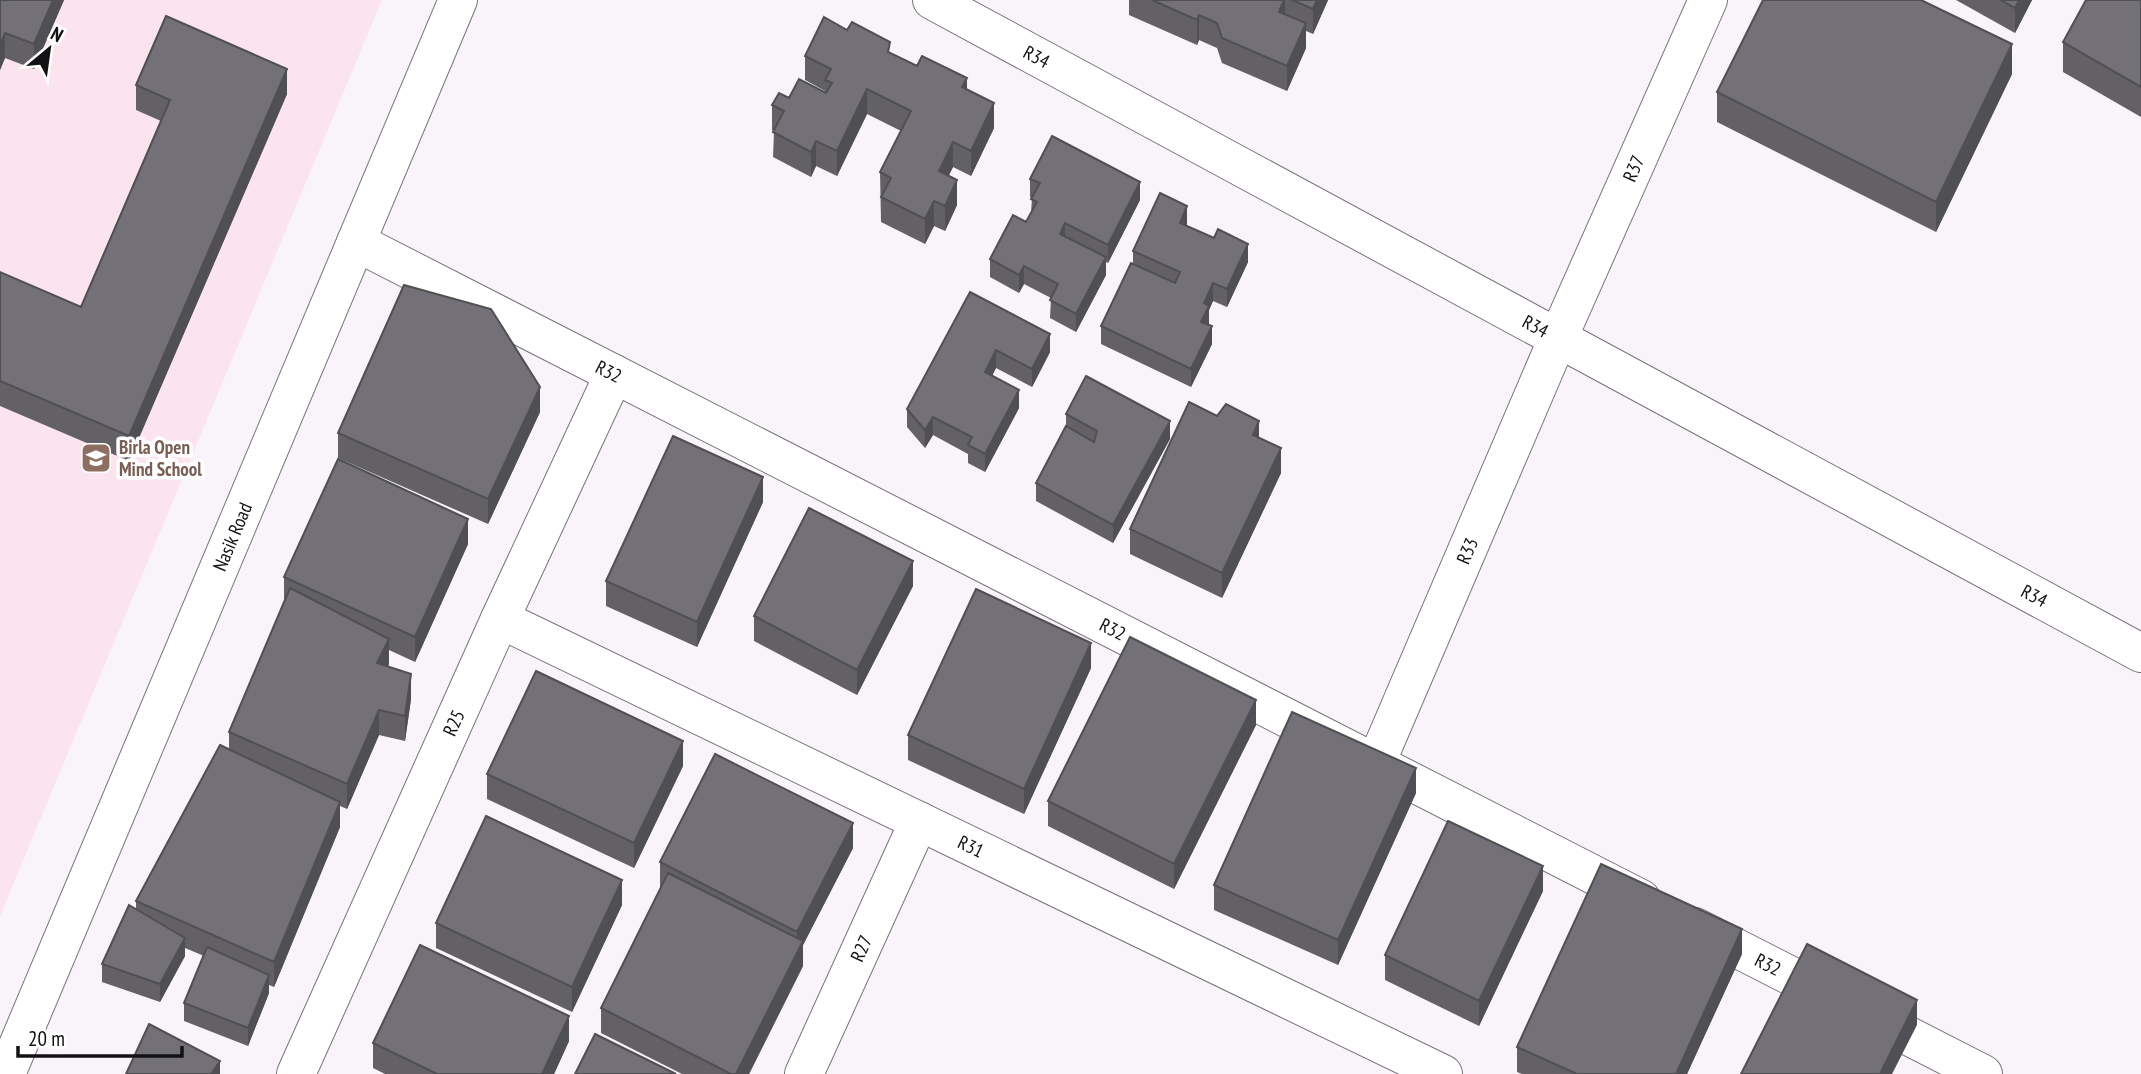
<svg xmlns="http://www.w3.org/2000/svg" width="2141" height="1074" font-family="'PT Sans Narrow',sans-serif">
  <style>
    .education { fill: #fce4ef }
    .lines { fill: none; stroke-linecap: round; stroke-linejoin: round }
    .minor-casing { stroke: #777379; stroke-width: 40 }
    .minor { stroke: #fff; stroke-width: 38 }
    .wall { fill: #636166 }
    .shaded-wall { fill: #504f53 }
    .building { fill: #737177; stroke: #504f53; stroke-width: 2 }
    .labels { text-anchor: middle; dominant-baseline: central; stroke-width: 7; stroke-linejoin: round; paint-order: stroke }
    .street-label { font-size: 19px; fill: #121113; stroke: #fff }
    .education-label { font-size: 19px; font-weight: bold; fill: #785e54; stroke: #fff; text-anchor: start }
  </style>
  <rect width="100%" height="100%" fill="#f8f4fa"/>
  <path class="education" d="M0,0H382L0,916Z"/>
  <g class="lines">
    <g class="minor-casing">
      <g id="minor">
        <path id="s1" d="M932,0L2141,653"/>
        <path id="s2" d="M356,242L1641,899"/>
        <path id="s3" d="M500,619L1443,1074"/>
        <path id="s4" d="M1376,763L1558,338L1708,0"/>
        <path id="s5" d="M1695,927L1983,1074"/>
        <path id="s6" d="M6,1074L458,0"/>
        <path id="s7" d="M296,1074L500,619L614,374"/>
        <path id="s8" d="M804,1074L919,821"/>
      </g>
    </g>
    <use href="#minor" class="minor"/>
  </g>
  <path class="wall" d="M0,0H64L34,69L5,58L0,70Z
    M1129,0H1328L1313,34L1306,31V48L1287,91L1222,63L1217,48L1199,40L1197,45L1129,15Z
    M1956,0H2032L2015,33Z
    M2141,0V117L2063,72V42Z
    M890,53L967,90L994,128L971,176L953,167L948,176L957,205L945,231L934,226L925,244L881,222L880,172L901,131L867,114L837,176L816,166L811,177L773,157L774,131L772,130V105L789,98L825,93V91L805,80V56Z
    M2012,74L1936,232L1717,122V92Z
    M136,85L287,94L129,461L0,406V272L81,307L161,121L136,110Z
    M1030,179L1140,200L1108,263L1106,262V275L1076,332L1050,318L1051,298L1024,284L1019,293L990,277V259L1026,222L1031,213L1032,198L1030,197Z
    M1187,224L1186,226L1248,262L1227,307L1213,301L1209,310V325L1212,344L1191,387L1101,344V326L1133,264V251Z
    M970,292L1050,352L1032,387L996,368L992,376L1019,408L985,472L968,463V454L933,435L925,448L907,427V409Z
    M540,412L488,524L338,458V433Z
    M1066,414L1170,439L1113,543L1036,501V483L1066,427Z
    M1217,416L1259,438L1281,473L1222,598L1130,554V529Z
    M763,502L697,647L606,606V581Z
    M468,544L415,662L389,650V664L388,666L411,699L405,741L379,735L347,809L340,806V827L274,987L269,985V993L248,1046L184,1021V1003L204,956L185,948V956L160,1002L102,982V964L136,909V901L229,749V732L284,601V577Z
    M913,586L857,695L754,641V616Z
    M1091,668L1024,814L908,760V735Z
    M1256,725L1174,889L1048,826V801Z
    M683,766L634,868L487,799V774Z
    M1416,793L1338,965L1214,910V885Z
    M853,848L803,945V966L749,1074H682L601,1033V1008L661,888L660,887V862Z
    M1543,891L1479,1026L1385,980V955Z
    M622,905L572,1012L436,948V923Z
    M1742,954L1687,1074H1522L1517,1072V1047Z
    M569,1041L554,1074H385L373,1068V1043Z"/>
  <path class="shaded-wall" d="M53,0H64L34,69V44Z
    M1284,0H1285V22L1279,12Z
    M1317,0H1328L1313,34V9Z
    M2019,0H2032L2015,33V8Z
    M1199,15V40L1197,45V20Z
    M1306,23V48L1287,91V66Z
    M5,33V58L0,70V45Z
    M2012,44V74L1936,232V202Z
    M287,69V94L129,461V436Z
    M967,78V103L962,87Z
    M867,89V114L837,176V151Z
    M994,103V128L971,176V151Z
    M816,141V166L811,177V152Z
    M953,142V167L939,196V171Z
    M957,180V205L945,231V206Z
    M1140,182V200L1108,263V245Z
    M934,201V226L925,244V219Z
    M1187,206V224L1180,241V223Z
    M1065,223V241L1060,234Z
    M1248,244V262L1227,307V289Z
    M1106,257V275L1076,332V314Z
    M1024,266V284L1019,293V275Z
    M1213,283V301L1209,310V324L1201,340V322L1204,303Z
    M1212,326V344L1191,387V369Z
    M1050,334V352L1032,387V369Z
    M996,350V368L985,390V372Z
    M540,387V412L488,524V499Z
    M1019,390V408L985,472V454Z
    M933,417V435L925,448V430Z
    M1170,421V439L1113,543V525Z
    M1259,421V446L1253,435Z
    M1281,448V473L1222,598V573Z
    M763,477V502L697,647V622Z
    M468,519V544L415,662V637Z
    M913,561V586L857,695V670Z
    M389,639V664L377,688V663Z
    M1091,643V668L1024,814V789Z
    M411,674V699L405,741V716Z
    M1256,700V725L1174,889V864Z
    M379,710V735L347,809V784Z
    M683,741V766L634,868V843Z
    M1416,768V793L1338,965V940Z
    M340,802V827L274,987V962Z
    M853,823V848L803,945V966L749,1074H736L797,953V932Z
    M1543,866V891L1479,1026V1001Z
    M622,880V905L572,1012V987Z
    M1742,929V954L1687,1074H1676Z
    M185,938V956L160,1002V984Z
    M269,975V993L248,1046V1028Z
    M1917,1000V1025L1892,1074H1880Z
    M569,1016V1041L554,1074H542Z
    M220,1061V1074H211Z"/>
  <path class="building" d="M0,0H53L34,44L5,33L0,45Z
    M1152,0H1284L1279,12L1306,23L1287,66L1222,38L1217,23L1199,15L1197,20Z
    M1292,0H1317L1313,9Z
    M1763,0H1921L2012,44L1936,202L1717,92Z
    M2001,0H2019L2015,8Z
    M2086,0H2141V87L2063,42Z
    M166,16L287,69L129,436L0,381V272L81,307L170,100L136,85Z
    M824,17L847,30L852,22L890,42L888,52L917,66L922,56L967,78L962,87L994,103L971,151L953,142L939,171L957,180L945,206L934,201L925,219L881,197L891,178L880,172L911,111L867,89L837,151L816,141L811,152L773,132L784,111L772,105L779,93L789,98L799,79L826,93L832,83L825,80L831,69L805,56Z
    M1052,136L1140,182L1108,245L1065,223L1060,234L1106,257L1076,314L1050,300L1058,284L1024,266L1019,275L990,259L1013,215L1026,222L1037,202L1031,199L1040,183L1030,179Z
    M1160,193L1187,206L1180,223L1214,238L1218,229L1248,244L1227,289L1213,283L1204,303L1209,306L1201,322L1212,326L1191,369L1101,326L1131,263L1175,283L1180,272L1133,251Z
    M404,285L491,309L540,387L488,499L338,433Z
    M970,292L1050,334L1032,369L996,350L985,372L1019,390L985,454L968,445L972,437L933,417L925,430L907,409Z
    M1086,376L1170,421L1113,525L1036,483L1066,426L1094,442L1097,431L1066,414Z
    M1189,402L1217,416L1226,404L1259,421L1253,435L1281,448L1222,573L1130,529Z
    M673,436L763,477L697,622L606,581Z
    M338,459L468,519L415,637L284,577Z
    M809,508L913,561L857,670L754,616Z
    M290,588L389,639L377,663L411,674L405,716L379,710L347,784L229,732Z
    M976,589L1091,643L1024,789L908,735Z
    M1130,637L1256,700L1174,864L1048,801Z
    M536,671L683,741L634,843L487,774Z
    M1292,712L1416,768L1338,940L1214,885Z
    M220,745L340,802L274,962L136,901Z
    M715,754L853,823L797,932L660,862Z
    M486,816L622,880L572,987L436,923Z
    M1448,821L1543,866L1479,1001L1385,955Z
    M1601,864L1742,929L1676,1074H1577L1517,1047Z
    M668,873L803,941L736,1074H731L601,1008Z
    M129,905L185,938L160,984L102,964Z
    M1807,944L1917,1000L1880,1074H1741Z
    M420,945L569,1016L542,1074H437L373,1043Z
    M207,947L269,975L248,1028L184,1003Z
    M149,1024L220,1061L211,1074H126Z
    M595,1034L676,1074H575Z"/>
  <defs>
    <g id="school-square" transform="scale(1.575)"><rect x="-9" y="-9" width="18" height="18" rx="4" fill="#8d6e63" stroke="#fff"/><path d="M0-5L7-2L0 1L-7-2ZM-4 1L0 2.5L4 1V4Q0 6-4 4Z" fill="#fff"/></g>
  </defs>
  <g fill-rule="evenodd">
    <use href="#school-square" x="96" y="458"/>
  </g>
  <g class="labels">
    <g class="street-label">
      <text stroke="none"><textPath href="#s1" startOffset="119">R34</textPath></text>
      <text stroke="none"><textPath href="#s4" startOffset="648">R37</textPath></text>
      <text stroke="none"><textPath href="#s1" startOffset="686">R34</textPath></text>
      <text stroke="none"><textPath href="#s2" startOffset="284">R32</textPath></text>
      <text stroke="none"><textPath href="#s6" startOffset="583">Nasik Road</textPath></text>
      <text stroke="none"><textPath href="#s4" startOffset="231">R33</textPath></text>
      <text stroke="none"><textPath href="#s1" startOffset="1253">R34</textPath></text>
      <text stroke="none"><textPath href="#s2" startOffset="850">R32</textPath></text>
      <text stroke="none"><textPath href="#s7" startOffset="385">R25</textPath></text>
      <text stroke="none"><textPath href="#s3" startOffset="523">R31</textPath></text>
      <text stroke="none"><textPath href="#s8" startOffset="138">R27</textPath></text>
      <text stroke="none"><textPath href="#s5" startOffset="82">R32</textPath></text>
    </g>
    <g class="education-label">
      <text x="119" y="447">Birla Open<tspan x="119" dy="22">Mind School</tspan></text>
    </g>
  </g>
  <g transform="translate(49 49) rotate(29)" stroke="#ffffff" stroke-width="5" paint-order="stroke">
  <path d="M0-5L12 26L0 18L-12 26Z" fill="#121113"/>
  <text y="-10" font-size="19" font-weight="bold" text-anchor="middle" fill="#121113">N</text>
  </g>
  <path d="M18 1046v10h164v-10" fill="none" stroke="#121113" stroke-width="3.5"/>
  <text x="28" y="1046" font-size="21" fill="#121113" stroke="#ffffff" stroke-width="5" paint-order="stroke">20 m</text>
</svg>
